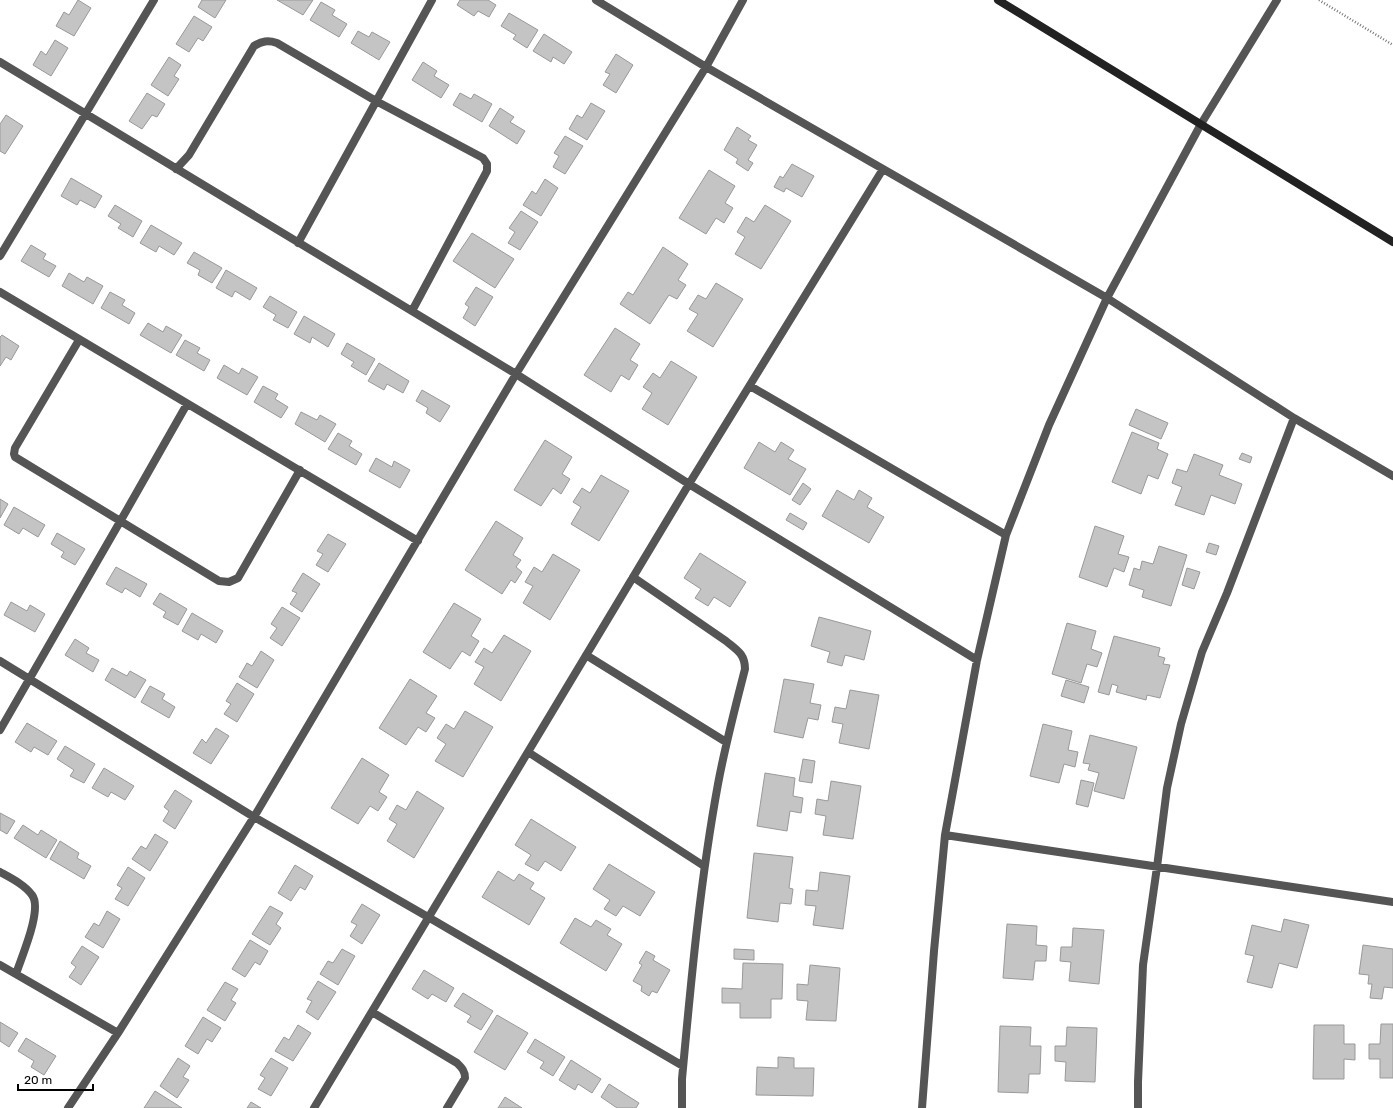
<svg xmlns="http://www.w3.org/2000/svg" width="1393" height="1108" font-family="Rubik,sans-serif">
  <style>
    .building { fill: #c4c4c4; stroke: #999 }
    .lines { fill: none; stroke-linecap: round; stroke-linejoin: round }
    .path { stroke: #777; stroke-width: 2.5; stroke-dasharray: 1 2; stroke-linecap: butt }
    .street { stroke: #555; stroke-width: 8 }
    .secondary { stroke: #222; stroke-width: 8 }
  </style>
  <rect width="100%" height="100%" fill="#fff"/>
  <path class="building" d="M78,0L91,8L74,36L56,26L64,12L69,15Z
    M202,0H226L215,18L198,7Z
    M277,0H313L303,15Z
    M460,0H488L496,5L489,17L478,11L474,16L457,5Z
    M321,2L335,10L332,15L347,24L339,37L310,20Z
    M509,13L538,30L527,48L513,39L516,35L501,26Z
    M194,16L212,27L203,41L198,38L189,52L176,44Z
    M358,31L369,37L372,32L390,42L379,60L351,43Z
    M544,34L572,52L564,64L553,57L551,62L533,51Z
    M55,40L68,48L51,76L33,65L41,51L46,55Z
    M616,54L633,65L616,93L603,85L610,74L605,72Z
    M169,57L181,65L174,76L179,79L168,96L151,85Z
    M423,62L437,71L434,76L449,85L441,98L412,80Z
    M147,93L165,104L157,117L152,115L142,129L129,121Z
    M460,93L471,99L474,94L492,104L482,122L453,105Z
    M591,103L605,111L587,140L569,129L577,115L582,118Z
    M500,108L514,117L510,122L525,131L517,144L489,126Z
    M6,115L23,126L5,154L0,151V124Z
    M737,127L751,136L748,140L757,145L748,160L753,163L748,171L736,163L738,159L724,150Z
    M565,136L583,146L565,174L553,167L559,156L554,153Z
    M792,164L814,176L802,197L786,188L784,192L774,187L780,176L783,178Z
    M709,170L735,186L725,203L733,208L724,223L716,218L706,234L679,218Z
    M71,178L102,196L95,208L80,200L77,205L61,196Z
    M545,179L558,188L541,216L523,205L532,191L536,194Z
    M115,205L142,221L133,237L118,228L121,224L108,216Z
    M765,205L791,221L761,269L735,254L745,237L737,232L746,217L754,222Z
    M521,211L538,222L520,250L508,243L515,232L509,228Z
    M151,225L182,243L174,255L159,246L156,252L140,243Z
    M472,233L514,259L495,288L453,261Z
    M31,245L46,254L43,259L56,266L49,277L21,261Z
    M663,247L688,264L678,280L686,285L677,299L669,295L650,324L620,304L628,292L633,295Z
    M194,252L222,268L212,283L198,275L200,270L187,263Z
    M226,270L257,288L250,300L235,291L232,297L216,288Z
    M69,273L84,282L87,277L103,286L93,304L62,286Z
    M716,283L743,299L713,347L687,331L698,314L689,309L698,295L706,299Z
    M476,287L493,297L475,326L463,318L469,307L465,304Z
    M110,292L125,300L122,305L135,313L129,324L101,308Z
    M270,296L297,312L288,328L273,320L276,315L263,307Z
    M304,316L335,334L328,347L312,337L310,343L294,334Z
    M148,323L163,332L166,326L182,335L171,353L140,335Z
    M615,328L640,344L630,360L638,365L629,380L621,375L611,392L584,375Z
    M2,335L19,346L11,360L6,357L0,366V337Z
    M185,340L200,348L197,353L210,360L204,371L176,355Z
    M347,343L375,359L366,375L351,366L354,362L341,354Z
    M671,361L697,377L668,425L642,409L652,393L643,387L653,373L660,378Z
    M379,363L409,381L403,393L387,384L384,390L368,381Z
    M224,365L239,374L242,368L258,377L247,395L217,378Z
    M263,386L278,394L275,399L288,407L281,418L254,402Z
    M422,390L450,406L440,422L426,413L428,408L416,401Z
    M1136,409L1168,423L1161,439L1129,425Z
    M301,412L317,420L320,415L336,424L325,442L295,424Z
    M1132,432L1159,443L1157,449L1168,454L1158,479L1148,475L1141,494L1112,482Z
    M338,433L352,441L349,446L362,454L356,465L328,449Z
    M545,440L572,457L562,474L570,479L561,494L553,488L541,506L514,490Z
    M759,442L775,452L781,442L794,450L788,459L806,469L790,495L744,468Z
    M1242,453L1252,457L1250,463L1239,459Z
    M1194,454L1223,465L1219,475L1242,484L1235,504L1211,495L1204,515L1175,505L1182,487L1172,483L1177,469L1187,472Z
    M376,458L392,467L394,461L410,470L400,488L369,471Z
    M601,475L629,491L599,541L571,524L581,507L573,502L582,488L590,493Z
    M803,483L811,489L800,505L792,500Z
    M837,490L854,500L859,490L872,498L867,507L884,517L869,543L822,516Z
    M0,499L8,504L0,518Z
    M14,507L45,525L38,537L23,528L19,534L4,525Z
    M790,513L807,523L803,530L786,520Z
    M496,521L523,538L513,555L521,560L516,567L522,572L515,583L511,580L502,594L465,570Z
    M1095,526L1124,536L1118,554L1129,557L1124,572L1114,568L1107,587L1079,577Z
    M57,533L85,549L75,565L61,557L64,552L51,544Z
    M328,534L346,544L328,572L316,565L323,554L317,551Z
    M1209,543L1219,546L1216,555L1206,552Z
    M1159,546L1187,555L1171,606L1142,597L1144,590L1129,585L1134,568L1140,570L1142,561L1153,564Z
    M700,553L746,582L730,607L714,597L708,606L695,598L701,589L684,578Z
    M553,554L580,570L550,620L523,603L533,586L525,582L534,567L542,572Z
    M116,567L147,584L140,597L125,588L122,593L106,584Z
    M1187,568L1200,572L1194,589L1182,585Z
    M303,573L320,584L302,612L290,604L297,593L292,591Z
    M160,593L187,609L178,625L163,617L166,612L153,604Z
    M11,602L27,611L30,605L45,614L35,632L4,615Z
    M454,603L481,619L471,636L479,641L470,656L462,651L450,669L423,652Z
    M282,607L300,618L282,646L270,638L277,628L271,624Z
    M192,613L223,631L216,643L201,634L198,640L182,631Z
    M819,617L871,631L864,660L845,655L842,666L827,662L830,652L811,646Z
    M1067,623L1096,631L1091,649L1102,653L1097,667L1087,664L1081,683L1052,674Z
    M504,635L531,651L501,701L474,684L484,667L475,662L484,648L492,653Z
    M1114,636L1160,648L1158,656L1165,658L1163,664L1170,665L1160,698L1147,695L1146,700L1116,692L1118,686L1112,684L1109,695L1098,692Z
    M75,639L89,648L86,653L99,660L93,672L65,655Z
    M261,651L274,660L257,688L239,677L247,663L252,666Z
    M112,668L127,676L130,671L146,680L135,698L105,680Z
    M410,679L437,696L426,713L435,718L426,732L418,727L406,745L379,728Z
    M784,679L814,684L810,703L821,705L818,720L808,718L803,738L774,732Z
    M1066,680L1089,687L1084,703L1061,696Z
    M237,683L254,694L237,722L224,714L231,704L226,701Z
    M150,686L165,694L162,699L175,707L169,718L141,702Z
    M850,690L879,695L869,749L839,743L843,724L832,722L835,707L846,709Z
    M465,711L493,727L463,777L435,761L446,744L437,738L446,724L454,729Z
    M27,723L57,741L48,755L34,747L31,752L15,742Z
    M1043,724L1072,731L1068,750L1078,752L1075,767L1064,764L1059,783L1030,776Z
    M216,728L229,736L211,764L193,753L202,739L206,743Z
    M1090,735L1137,747L1124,799L1094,791L1099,773L1088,770L1090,764L1083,763Z
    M65,746L95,764L84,783L70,776L74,770L57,759Z
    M362,758L389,775L379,792L387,797L378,811L370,806L358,824L331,808Z
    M803,759L815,761L812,783L799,781Z
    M104,768L134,786L125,800L111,792L108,797L92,788Z
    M765,773L795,778L793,796L803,798L801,813L790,811L787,831L757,826Z
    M1081,780L1094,783L1088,807L1076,804Z
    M831,781L861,786L853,839L823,835L826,816L815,814L817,799L828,801Z
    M175,790L192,801L175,829L163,821L169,811L164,807Z
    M417,791L444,808L414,858L387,841L397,824L389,819L397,805L406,810Z
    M0,813L15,821L7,834L0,830Z
    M531,819L576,847L561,871L545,861L538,871L525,864L531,855L515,845Z
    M23,825L38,835L41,830L57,840L46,858L14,838Z
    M155,834L168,842L150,871L132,859L141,846L146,849Z
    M60,841L79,853L77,858L91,866L84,879L50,859Z
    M754,853L793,857L789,888L793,889L791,904L780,903L778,922L747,918Z
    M609,864L655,892L640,916L623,906L616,916L604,909L610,900L593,889Z
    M295,865L313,876L305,890L300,887L291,901L278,893Z
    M128,867L145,878L128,906L115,899L122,888L117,885Z
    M498,871L514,881L519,874L534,883L530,889L545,898L529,925L482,897Z
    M820,872L850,876L843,929L813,925L816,906L805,905L806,890L818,891Z
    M362,904L380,915L362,944L350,936L357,925L351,922Z
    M270,906L283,913L276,924L281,928L270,945L252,934Z
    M107,911L120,919L103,948L85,937L94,923L99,926Z
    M575,918L591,927L596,920L611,929L607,935L622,944L606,971L560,943Z
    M1284,919L1309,925L1297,968L1279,963L1272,988L1247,982L1254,956L1245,954L1252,925L1281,932Z
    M1007,924L1037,926L1036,945L1047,946L1046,961H1035L1033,980L1003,978Z
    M1073,928L1104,930L1099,984L1069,981L1071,962L1060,961L1061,947H1072Z
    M250,940L268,951L260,965L255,962L245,977L232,969Z
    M1363,945L1393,949V988L1384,987L1382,999L1370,998L1372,984H1368L1369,975L1359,974Z
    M82,946L99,957L81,985L69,977L76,967L71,963Z
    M342,949L355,956L338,985L320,974L328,961L333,963Z
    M734,949L754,950V960L734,959Z
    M646,951L655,956L653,960L670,970L657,993L652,991L649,996L641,991L642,986L633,981L642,965L639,963Z
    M743,963L783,964L782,999H771V1018H740V1003H722V988L742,989Z
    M810,965L840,968L836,1021L806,1020L808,1001L797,1000V984L808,985Z
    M424,970L454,988L446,1002L432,994L428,999L412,989Z
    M318,981L336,992L318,1020L306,1012L312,1001L307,999Z
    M225,982L238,989L231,1000L236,1003L225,1021L207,1010Z
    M463,993L493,1011L481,1030L467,1022L471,1016L454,1006Z
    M497,1015L528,1033L505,1070L474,1052Z
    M203,1017L221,1028L212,1042L207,1039L198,1054L185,1046Z
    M0,1022L18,1033L9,1047L0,1041Z
    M1381,1024H1393V1078H1380V1059H1369V1044H1380Z
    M298,1025L311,1033L293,1061L275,1051L284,1037L289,1040Z
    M1314,1025H1344V1044H1355V1060L1344,1059V1079H1313Z
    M1000,1026L1031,1027L1030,1046H1041L1040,1074H1029L1028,1093L998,1092Z
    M1067,1027L1097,1028L1095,1082L1065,1081L1066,1062L1055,1061V1046H1066Z
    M26,1038L56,1056L44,1075L31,1067L34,1061L18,1051Z
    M535,1039L565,1057L553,1076L540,1068L544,1062L527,1052Z
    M778,1057L794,1058V1068H814L813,1096L756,1095L757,1067L778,1068Z
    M178,1058L190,1066L183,1077L189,1080L177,1098L160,1086Z
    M271,1058L288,1068L271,1096L258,1089L265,1078L260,1075Z
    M571,1060L601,1079L592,1093L578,1084L575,1090L559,1080Z
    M609,1084L639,1103L636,1108H617L601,1097Z
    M155,1091L182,1108H144Z
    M505,1097L522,1108H498Z
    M251,1102L261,1108H247Z"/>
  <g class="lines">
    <path class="path" d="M1319,0L1393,45"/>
    <path class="street" d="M596,0L706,67L1107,298L1294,418L1393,476
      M0,62L516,374L689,484L977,660
      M176,169L189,155L254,46C262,41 268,40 277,43L376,101L483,158L487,164V171L412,311
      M298,243L432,0
      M0,256L154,0
      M0,292L418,541
      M79,340L15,448L14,454L15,457L219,581L229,582L238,578L300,470
      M750,386L1006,535
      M633,577L726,641C737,650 745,654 745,669C735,708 725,746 718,784C700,882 691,981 682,1079V1108
      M586,655L726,742
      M0,661L254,817L428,917L683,1066
      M0,730L121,520L187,404
      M528,752L704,866
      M945,835L1393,902
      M0,872C11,878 25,885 32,895C43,909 21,958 16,974
      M0,965L118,1033
      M372,1012L457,1063C462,1068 465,1071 465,1078L447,1108
      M68,1108L118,1033L254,817L516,374L706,67L743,0
      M314,1108L689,484L883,169
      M922,1108L934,951L945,835L977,660L1006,535L1049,425L1107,298L1201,124L1277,0
      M1138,1108V1082L1143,965L1157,867L1167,788L1181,724L1202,652L1227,593L1294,418"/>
    <path class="secondary" d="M998,0L1393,242"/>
  </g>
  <path d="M18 1084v6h75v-6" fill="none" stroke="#000000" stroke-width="2"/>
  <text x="24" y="1084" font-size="12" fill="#000000" stroke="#ffffff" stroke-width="3" paint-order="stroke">20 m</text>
</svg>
